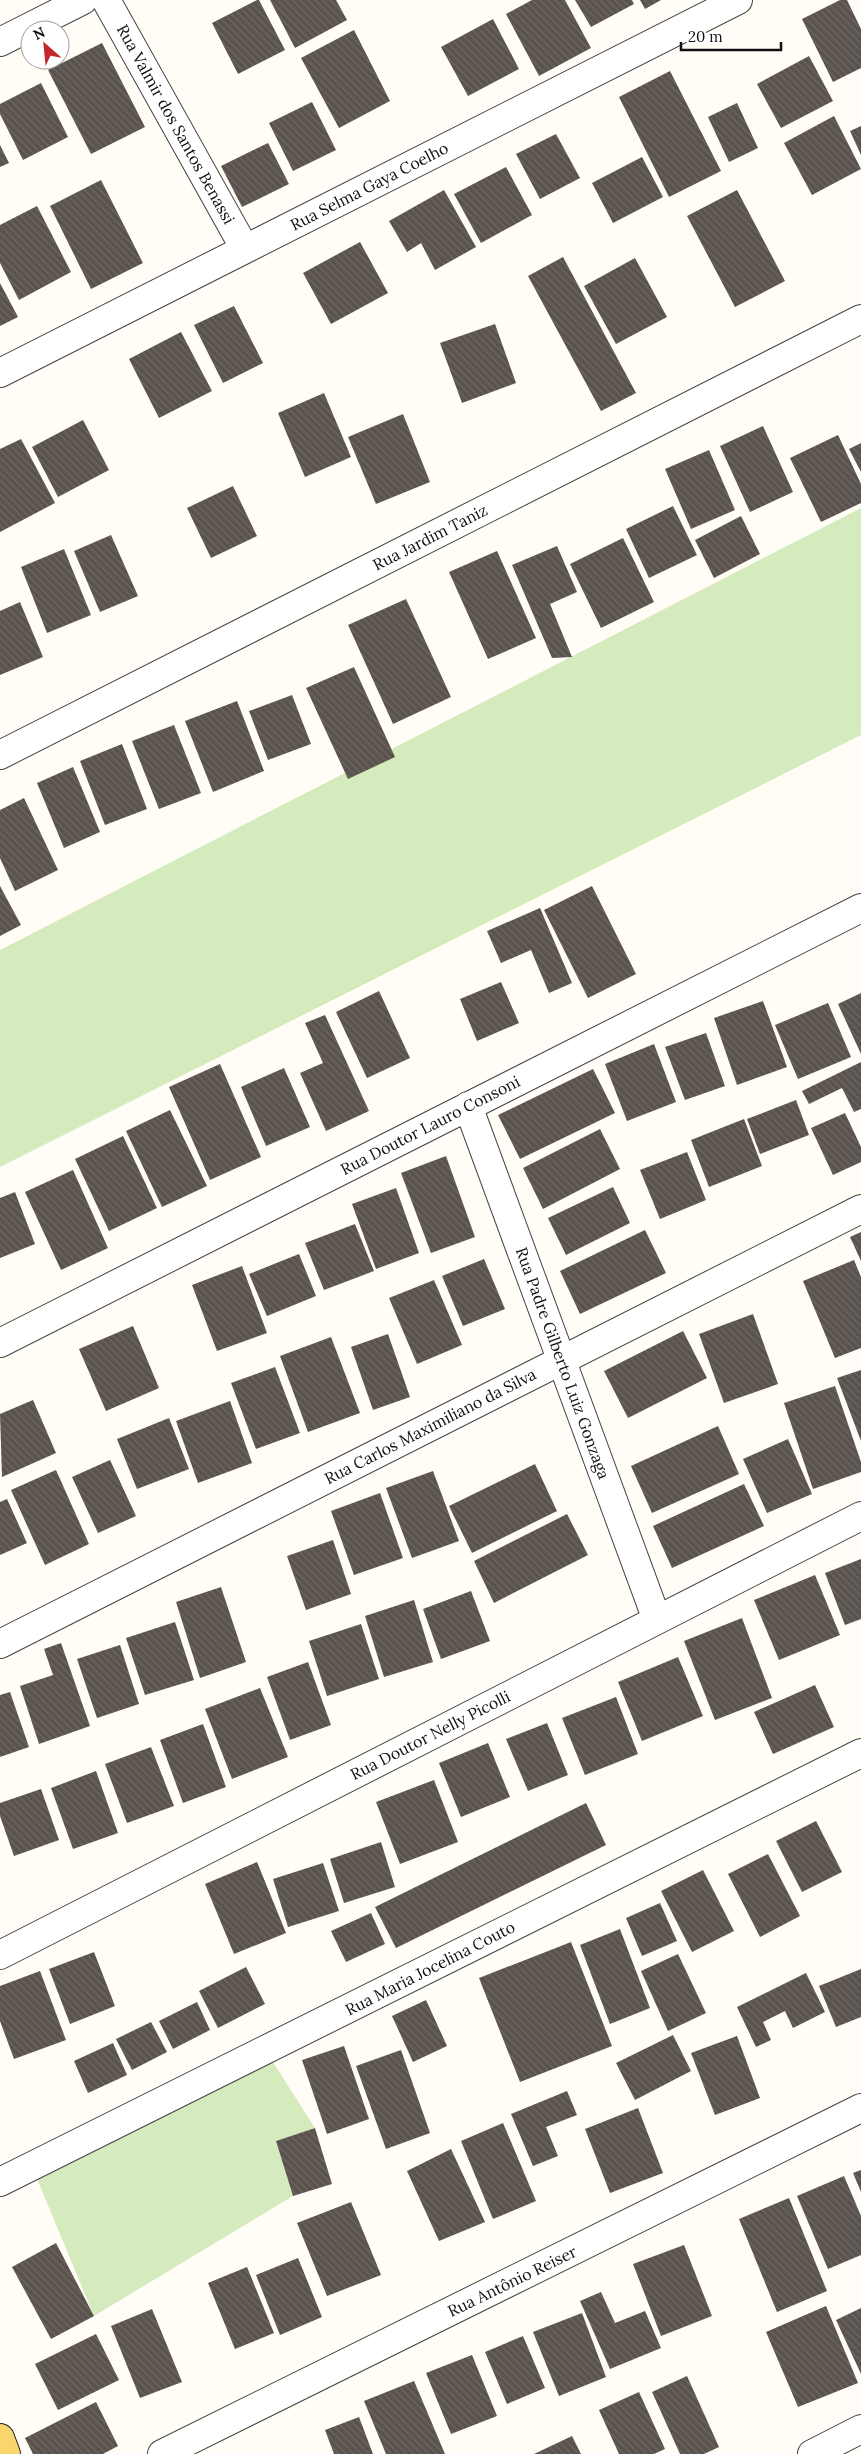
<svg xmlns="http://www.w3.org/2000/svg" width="861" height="2454" font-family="Lora,serif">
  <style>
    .grass { fill: #d5ebbd }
    .building { fill: url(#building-back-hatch) }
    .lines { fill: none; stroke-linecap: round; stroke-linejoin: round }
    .minor-casing { stroke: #444; stroke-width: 30 }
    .major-casing { stroke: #222; stroke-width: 30 }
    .minor { stroke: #fff; stroke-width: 28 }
    .major { stroke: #f9d66b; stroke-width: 28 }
    .labels { text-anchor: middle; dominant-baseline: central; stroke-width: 5; stroke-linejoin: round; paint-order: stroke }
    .street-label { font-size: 16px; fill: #111; stroke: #fff }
  </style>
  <defs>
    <pattern id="building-back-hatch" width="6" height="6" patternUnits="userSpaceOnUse" patternTransform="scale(1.25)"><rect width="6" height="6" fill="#5a524d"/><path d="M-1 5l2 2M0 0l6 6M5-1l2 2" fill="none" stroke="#6d6662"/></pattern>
  </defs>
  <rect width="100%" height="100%" fill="#fffdf5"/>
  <path class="grass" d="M861,508V735L0,1167V950Z
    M271,2059L315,2128L276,2141L293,2196L94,2316L35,2174Z"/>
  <path class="building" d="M257,0H259L285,50L238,74L212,23Z
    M270,0H336L347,20L295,48Z
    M532,0H565L591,48L539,76L506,14Z
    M575,0H632L634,4L591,27Z
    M640,0H661L645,9Z
    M840,0H847L861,29V68L833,82L802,19Z
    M493,19L519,69L468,96L441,47Z
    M354,30L390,101L339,128L301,58Z
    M102,43L145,127L91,154L48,70Z
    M809,56L833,101L781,128L757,84Z
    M670,71L721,171L669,197L619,97Z
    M41,83L68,137L23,160L0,114V104Z
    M312,102L336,150L293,171L269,123Z
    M737,103L758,148L729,162L708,117Z
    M834,116L861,169L812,195L784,143Z
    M861,126V155L850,131Z
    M556,134L580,178L540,199L516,154Z
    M268,143L289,184L242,207L221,166Z
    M0,145L9,163L0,167Z
    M642,157L663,197L613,223L592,183Z
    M506,167L532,215L481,243L454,194Z
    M101,180L143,263L91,289L50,206Z
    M444,190L476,247L435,270L421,243L407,252L389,221Z
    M737,190L785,281L735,307L687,216Z
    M37,206L71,272L19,300L0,263V225Z
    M360,242L388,293L331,324L303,273Z
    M563,257L636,393L601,411L528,276Z
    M635,258L667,317L616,344L584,286Z
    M0,283L18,317L0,326Z
    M234,306L263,363L223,383L194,325Z
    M495,324L516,383L462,403L440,343Z
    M181,332L212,391L159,418L129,359Z
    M324,393L351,457L305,477L278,413Z
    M403,414L430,482L376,504L348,437Z
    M83,420L109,470L58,497L32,447Z
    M763,426L793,492L750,512L720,446Z
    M838,435L861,484V503L821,522L790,458Z
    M21,439L55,503L0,532V449Z
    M861,443V472L849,449Z
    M709,450L735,510L691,529L665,469Z
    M233,486L257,536L211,558L187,508Z
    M673,506L697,555L649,578L626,529Z
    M741,516L760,554L714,578L695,540Z
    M111,535L138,596L100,612L74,551Z
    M623,538L654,602L601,628L570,564Z
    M557,546L577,592L550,604L572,657L552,658L512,565Z
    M64,549L91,615L47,633L21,567Z
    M497,551L536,638L488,659L449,572Z
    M406,599L451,697L393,724L348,625Z
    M20,602L43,657L0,675V611Z
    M354,667L395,757L348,779L306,688Z
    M292,695L311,744L268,760L249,711Z
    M237,701L264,771L213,792L185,721Z
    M174,725L201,793L159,809L132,741Z
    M122,744L147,809L105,825L80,761Z
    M73,767L100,832L64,848L37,783Z
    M24,798L58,870L15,891L0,858V810Z
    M0,886L21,925L0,936Z
    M592,886L636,974L588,998L544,910Z
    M540,908L572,983L549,993L531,950L501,963L487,931Z
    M501,982L519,1023L477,1041L460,999Z
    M379,991L410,1058L367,1078L336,1012Z
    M861,993V1054L838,1004Z
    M763,1001L787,1067L737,1085L714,1018Z
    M828,1003L851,1057L798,1079L775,1025Z
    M325,1015L369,1111L326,1131L300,1073L323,1063L305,1023Z
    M706,1033L725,1086L685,1100L665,1047Z
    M654,1044L676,1102L627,1121L605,1064Z
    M861,1062V1109L854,1112L842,1088L809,1104L802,1091Z
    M220,1064L261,1157L210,1180L169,1087Z
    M284,1068L310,1127L266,1146L241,1087Z
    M593,1069L615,1113L520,1159L498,1115Z
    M796,1100L809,1135L760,1154L747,1119Z
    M170,1110L207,1186L162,1207L126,1131Z
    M845,1113L861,1147V1162L833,1175L811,1128Z
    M744,1119L762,1166L709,1187L691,1140Z
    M600,1129L620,1169L543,1209L523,1168Z
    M123,1136L157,1208L109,1231L75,1159Z
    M687,1152L706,1200L660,1219L640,1170Z
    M446,1156L475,1237L431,1253L401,1173Z
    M73,1170L108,1248L61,1270L25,1192Z
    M613,1187L630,1223L566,1255L548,1218Z
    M396,1188L419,1253L376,1269L352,1204Z
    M15,1192L35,1244L0,1258V1198Z
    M355,1224L374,1271L324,1290L305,1243Z
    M645,1230L666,1273L580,1314L560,1271Z
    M861,1232V1261L850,1237Z
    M299,1254L316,1296L267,1316L249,1274Z
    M484,1259L505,1309L463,1326L442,1276Z
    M854,1260L861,1277V1348L835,1358L803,1281Z
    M242,1266L267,1333L217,1351L192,1285Z
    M434,1280L462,1345L417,1364L389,1298Z
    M753,1314L778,1384L724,1403L699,1334Z
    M133,1326L159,1388L106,1411L79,1349Z
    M683,1331L707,1378L628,1418L604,1371Z
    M388,1334L410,1397L373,1410L351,1347Z
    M331,1337L360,1413L308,1432L280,1356Z
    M275,1367L300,1433L256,1449L231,1383Z
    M861,1370V1441L837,1378Z
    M835,1386L861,1462V1472L813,1489L784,1403Z
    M33,1400L56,1453L2,1477L0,1414Z
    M230,1401L252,1463L198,1483L176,1421Z
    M169,1418L189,1469L137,1489L117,1439Z
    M718,1426L739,1474L652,1513L631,1466Z
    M788,1439L812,1494L767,1513L743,1459Z
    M110,1460L136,1516L98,1533L72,1477Z
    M535,1464L557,1511L472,1553L449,1506Z
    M56,1470L89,1544L45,1565L11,1490Z
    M433,1471L459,1541L412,1558L386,1488Z
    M744,1484L764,1526L672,1568L653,1526Z
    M380,1493L403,1558L354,1575L331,1511Z
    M7,1499L27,1543L0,1555V1502Z
    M567,1514L588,1555L494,1603L474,1561Z
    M333,1540L351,1594L306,1610L287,1556Z
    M861,1559V1619L845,1625L825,1573Z
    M815,1575L840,1635L779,1660L754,1600Z
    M221,1587L246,1662L200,1678L176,1602Z
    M471,1591L490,1641L441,1659L423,1609Z
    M414,1600L433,1662L384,1677L365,1616Z
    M742,1618L772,1698L715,1720L684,1641Z
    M175,1622L194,1680L145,1695L126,1638Z
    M361,1624L379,1679L327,1696L309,1641Z
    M61,1643L90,1726L39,1744L20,1686L53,1675L44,1649Z
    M120,1645L139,1704L97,1718L77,1659Z
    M678,1657L703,1716L642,1741L618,1682Z
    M308,1662L331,1725L290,1740L267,1677Z
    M815,1685L834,1727L773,1754L754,1712Z
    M260,1688L288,1757L232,1779L205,1709Z
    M10,1692L29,1747L0,1757V1695Z
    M616,1697L638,1754L585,1775L562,1718Z
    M547,1723L568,1775L528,1791L506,1739Z
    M203,1724L226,1787L183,1803L160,1740Z
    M488,1743L510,1797L461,1817L439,1763Z
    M151,1747L174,1806L127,1823L105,1764Z
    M96,1771L118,1833L73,1849L51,1788Z
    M434,1780L458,1842L400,1864L376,1802Z
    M41,1789L59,1840L14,1856L0,1816V1803Z
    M586,1803L606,1845L396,1948L375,1907Z
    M816,1821L842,1872L802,1892L776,1841Z
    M381,1842L395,1887L344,1903L330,1859Z
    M768,1854L800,1916L760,1937L728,1874Z
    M257,1862L286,1933L234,1954L205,1884Z
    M323,1863L339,1911L288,1927L273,1879Z
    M703,1870L734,1931L692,1952L661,1891Z
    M660,1903L677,1941L642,1956L626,1918Z
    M371,1913L385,1944L346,1962L331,1931Z
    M620,1929L650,2008L610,2024L580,1945Z
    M571,1942L612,2046L520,2082L479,1978Z
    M94,1952L115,2006L70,2024L49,1969Z
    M678,1954L706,2013L668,2031L641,1971Z
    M246,1967L265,2004L218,2028L199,1991Z
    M861,1969V2017L836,2027L819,1986Z
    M40,1971L66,2040L14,2059L0,2021V1986Z
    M806,1973L825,2012L793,2028L785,2011L763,2022L771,2040L756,2047L737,2007Z
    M426,2000L447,2046L413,2062L392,2016Z
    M197,2002L210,2030L173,2049L159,2021Z
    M151,2022L167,2052L132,2070L116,2039Z
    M673,2035L691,2071L635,2100L616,2063Z
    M737,2036L760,2098L715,2115L691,2053Z
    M113,2043L127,2075L88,2093L74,2061Z
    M344,2046L369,2119L327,2134L302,2060Z
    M401,2050L430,2133L386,2149L356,2066Z
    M567,2091L577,2115L546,2127L558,2156L533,2166L511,2114Z
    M638,2108L663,2173L610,2193L585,2129Z
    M503,2123L536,2201L493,2219L461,2141Z
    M315,2128L332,2184L293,2196L276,2141Z
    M451,2149L485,2222L439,2241L407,2171Z
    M861,2170V2192L853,2173Z
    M844,2176L861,2216V2255L828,2269L797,2196Z
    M789,2198L827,2291L777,2312L739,2219Z
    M351,2202L381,2275L327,2296L297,2223Z
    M56,2243L94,2316L51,2339L12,2267Z
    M684,2245L712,2316L661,2336L633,2264Z
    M298,2258L322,2317L280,2335L256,2275Z
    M247,2267L274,2333L235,2349L208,2283Z
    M601,2292L615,2323L645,2311L661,2348L610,2369L580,2301Z
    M826,2306L858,2383L798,2407L766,2332Z
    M861,2308V2374L836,2320Z
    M152,2309L182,2382L140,2398L111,2326Z
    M582,2313L606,2377L559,2396L533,2332Z
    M96,2334L119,2380L58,2410L35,2364Z
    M523,2336L545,2388L507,2404L485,2352Z
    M472,2355L497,2416L451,2434L426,2373Z
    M687,2376L719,2447L704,2454H680L652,2392Z
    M414,2381L445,2454H386L364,2401Z
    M639,2392L665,2449L654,2454H619L599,2410Z
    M96,2402L118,2446L103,2454H33L25,2438Z
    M359,2417L373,2454H334L325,2430Z
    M572,2436L581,2454H534Z"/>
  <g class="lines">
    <g class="minor-casing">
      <path id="minor" d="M106,0L245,249
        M0,42L83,0
        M0,373L738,0
        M0,755L861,319
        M468,1106L657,1620
        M0,1343L861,908
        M0,1644L861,1209
        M0,1955L861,1516
        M0,2182L861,1753
        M162,2454L861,2108
        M812,2454L861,2429"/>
    </g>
    <g class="major-casing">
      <path id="major" d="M0,2438L6,2454"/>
    </g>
    <use href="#minor" class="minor"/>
    <use href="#major" class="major"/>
  </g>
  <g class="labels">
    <g class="street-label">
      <text transform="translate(176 124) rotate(61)">Rua Valmir dos Santos Benassi</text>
      <text transform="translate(369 186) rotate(-27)">Rua Selma Gaya Coelho</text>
      <text transform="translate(430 537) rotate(-27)">Rua Jardim Taniz</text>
      <text transform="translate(430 1125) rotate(-27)">Rua Doutor Lauro Consoni</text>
      <text transform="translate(563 1363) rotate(70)">Rua Padre Gilberto Luiz Gonzaga</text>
      <text transform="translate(430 1426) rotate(-27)">Rua Carlos Maximiliano da Silva</text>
      <text transform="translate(430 1735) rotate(-27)">Rua Doutor Nelly Picolli</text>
      <text transform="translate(430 1968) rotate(-27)">Rua Maria Jocelina Couto</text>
      <text transform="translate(512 2281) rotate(-26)">Rua Antônio Reiser</text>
    </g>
  </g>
  <g transform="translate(45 45) rotate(333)"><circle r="24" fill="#ffffff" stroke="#a0a0a0"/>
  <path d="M0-4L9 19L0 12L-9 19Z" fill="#c4262e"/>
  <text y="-8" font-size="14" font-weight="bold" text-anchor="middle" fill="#111111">N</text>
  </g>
  <path d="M681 42v8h100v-8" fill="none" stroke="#111111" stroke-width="2.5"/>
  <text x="688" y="42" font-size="15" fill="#111111" stroke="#ffffff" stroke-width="4" paint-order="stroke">20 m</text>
</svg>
